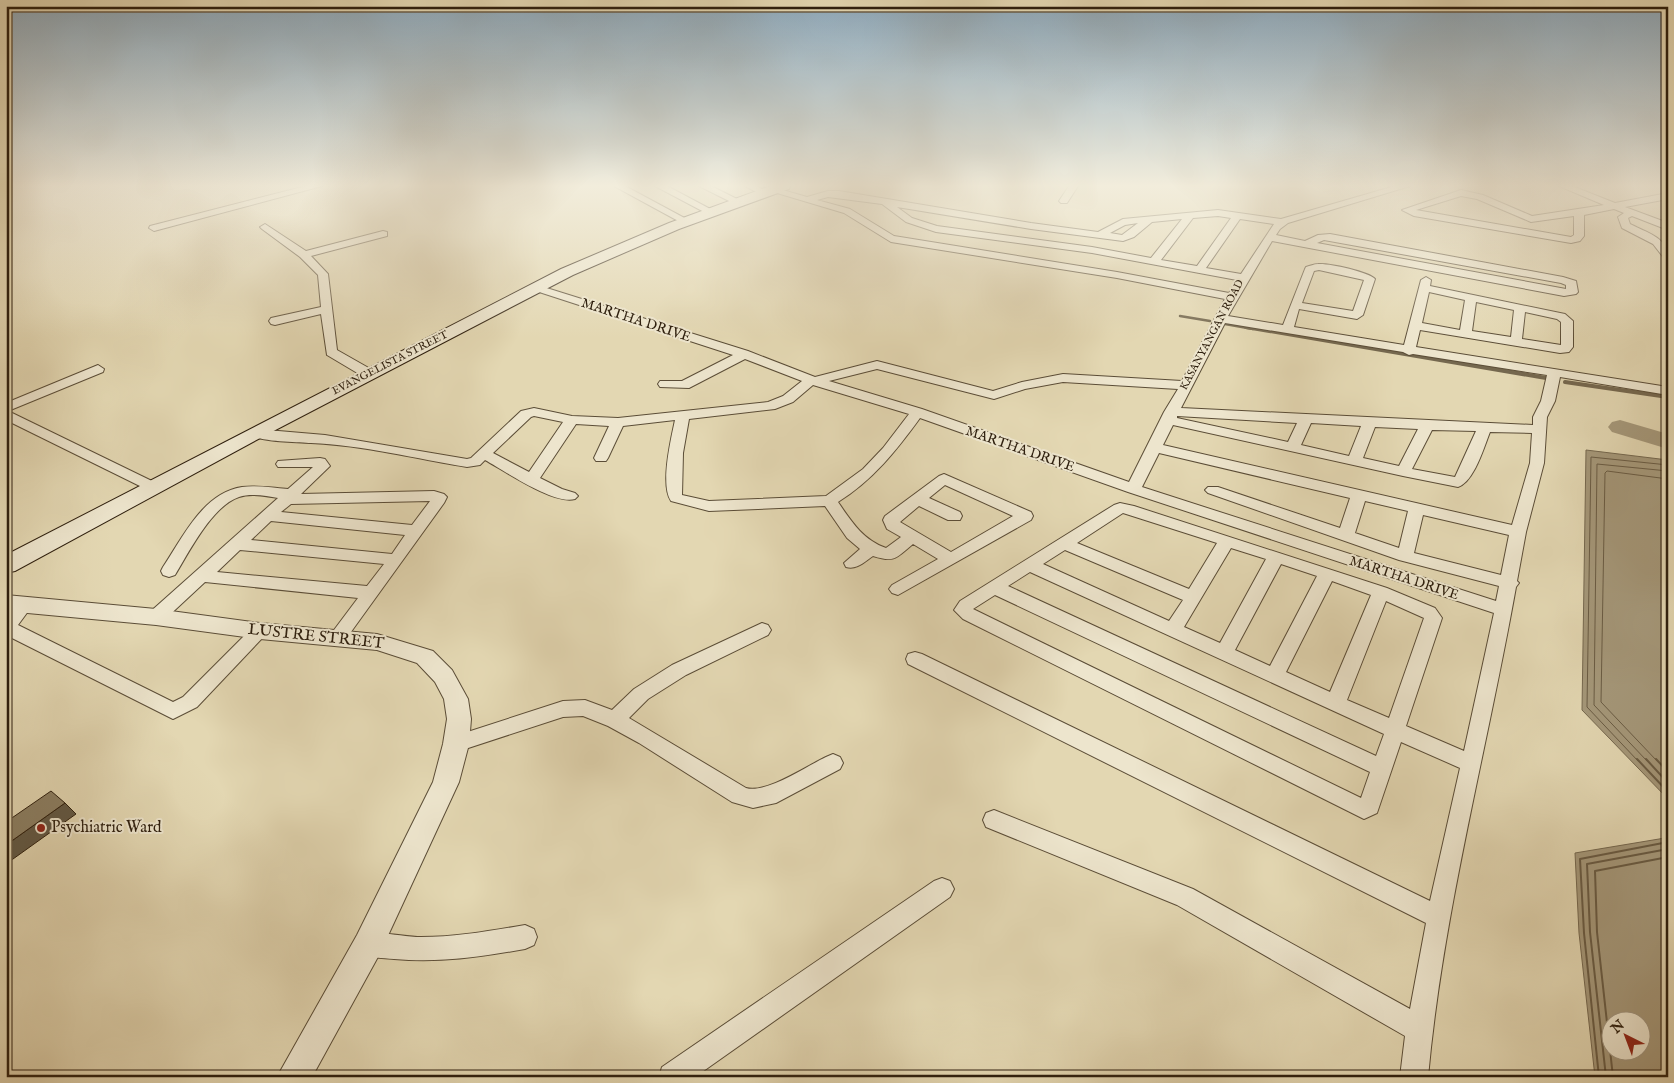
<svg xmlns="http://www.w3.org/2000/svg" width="1674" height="1083" font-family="'IM FELL English',serif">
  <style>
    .water { fill: #a5987a; stroke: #75684f; fill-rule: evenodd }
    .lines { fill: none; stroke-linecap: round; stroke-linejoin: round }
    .shore-far1 { stroke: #6a5c44; stroke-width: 1 }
    .shore { stroke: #6a5c44; stroke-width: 2 }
    .stream-far1 { stroke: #75684f; stroke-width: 2.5 }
    .stream { stroke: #75684f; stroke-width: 4 }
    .river { fill: #a5987a; fill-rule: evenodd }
    .minor-casing { stroke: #5b4d37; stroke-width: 2 }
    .tertiary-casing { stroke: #5b4d37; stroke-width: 2 }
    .secondary-casing { stroke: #2e1f0e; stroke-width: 2 }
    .minor { fill: #ede5cd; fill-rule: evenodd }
    .tertiary { fill: #ede5cd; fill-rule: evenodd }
    .secondary { fill: #ede5cd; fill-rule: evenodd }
    .shaded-wall { fill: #625945; stroke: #2e1f0e }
    .building { fill: #8c7f63; stroke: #2e1f0e }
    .poi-dot { fill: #8f2418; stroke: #ede5cd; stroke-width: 2 }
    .labels { text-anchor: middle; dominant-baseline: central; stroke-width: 4; stroke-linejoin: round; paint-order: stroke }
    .far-street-label { font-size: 11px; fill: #2e1f0e; stroke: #ede5cd }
    .street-label { font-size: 14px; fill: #2e1f0e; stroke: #ede5cd }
    .near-street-label { font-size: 16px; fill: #2e1f0e; stroke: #ede5cd }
    .near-poi-label { font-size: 16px; fill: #2e1f0e; stroke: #ede5cd; text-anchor: start }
  </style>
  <rect width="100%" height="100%" fill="#e3d7b2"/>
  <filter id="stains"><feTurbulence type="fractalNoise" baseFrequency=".004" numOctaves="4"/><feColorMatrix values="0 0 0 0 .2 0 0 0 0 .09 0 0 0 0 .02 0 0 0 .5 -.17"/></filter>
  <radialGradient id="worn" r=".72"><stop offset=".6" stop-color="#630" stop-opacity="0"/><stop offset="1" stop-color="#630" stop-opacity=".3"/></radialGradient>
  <path class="water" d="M1586,450L1668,460V799L1582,710Z
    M1668,830V1077H1595L1579,933L1575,853L1665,838ZM1612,1020H1642V1050H1612Z"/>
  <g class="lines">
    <path class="shore-far1" d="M1638,761L1587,707L1591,457L1668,465
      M1647,761L1594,705L1597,464L1668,471
      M1657,761L1601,702L1605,473L1607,471L1668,479"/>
    <path class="shore" d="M1637,759L1668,792
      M1646,759L1668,783
      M1656,759L1668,772
      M1599,1077L1584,933L1580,859L1668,842
      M1606,1077L1590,932L1587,864L1668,849
      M1613,1077L1597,932L1595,871L1668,857"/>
    <path class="stream-far1" d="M1180,316L1210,321
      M1225,324L1253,329"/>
    <path class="stream" d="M1246,327L1546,378
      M1565,382L1668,397"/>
    <path class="river" d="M1620,420L1668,434V449L1612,432L1608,427L1612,422Z"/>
    <g class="minor-casing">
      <path id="minor" d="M306,186H322L154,231L149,228L150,226Z
        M614,186H625L690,221L685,224L682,223Z
        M655,186H667L714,211L709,214L706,213Z
        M699,186H711L743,202L738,205L735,204Z
        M745,186H757L769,193L764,196Z
        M1069,186H1078L1067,203H1061L1059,201Z
        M1395,186H1410L1288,223L1280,229L1276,235L1305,241L1318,235L1330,234L1563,277L1576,281L1578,292L1576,294L1564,296L1272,241L1228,316L1283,325L1305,269L1306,267C1310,266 1314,264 1318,264C1329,263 1369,272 1375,279L1363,315L1357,319L1299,309L1294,327L1404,345L1421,280L1426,277L1431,280L1430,286L1565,314L1573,321V347L1569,352L1560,353L1420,330L1416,347L1668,387V395L1560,377L1555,401L1547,417L1544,463L1526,532L1517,581L1519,583L1516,587C1487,750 1443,912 1428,1077H1400L1405,1036L1177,905L986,827L983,820L986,813L994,810L1193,889L1410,1009L1426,923L908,664L906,659L908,654L915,652L922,654L1430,901L1460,768L1401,742L1377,813L1364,819L963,619L954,610L960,601L1114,505L1120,503L1134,506L1387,588L1435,608L1442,618L1406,726L1464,751L1494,613L1128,492L920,418C896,451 873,480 838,502C851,521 863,540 886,548L901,537L887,529L883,520L885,516L939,476L944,474L1031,512L1033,516L1031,520L898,595L892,593L889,589L892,585L938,559L913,544C896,558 895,563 873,556C864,562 857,570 846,567L844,563L860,549L847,538L825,506L709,511L671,501C660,485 671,439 675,420L623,426L608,458L606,461H596L594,458L609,426L576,424L540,478L562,489L575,493L578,496L575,499C554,505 505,471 485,460L480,465L467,467C418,459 361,445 311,443C299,442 255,442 248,433L255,429L325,435L467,459L471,458L521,411L534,408L572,416L618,418L768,402L783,396L802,381L745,359L689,388L660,387L658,384L660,381H682L733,355L533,290L531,288L537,285L748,351L815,377L877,361L993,391L1022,382L1063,374L1182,381L1225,299L1117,278L891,242L844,213L767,190L772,187L807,197L828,191H839L1031,223L1098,232L1123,219L1218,210L1281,219ZM828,197L882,204L906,222L936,232L1092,253L1237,280L1229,293L1117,272L894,236L850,209L817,200ZM897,207L1031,229L1123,241L1134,237L1152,222L1182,219L1151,258L1092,247L937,226L912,218ZM1218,216L1231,218L1197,266L1161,260L1193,218ZM1240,219L1274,224L1241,274L1206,268ZM1138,223L1122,235L1110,233L1125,225ZM1324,240L1561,283L1566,285V289L1317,243ZM1319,270L1364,280L1353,311L1302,303L1314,271ZM1429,292L1465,300L1460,330L1422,323ZM1476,302L1514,310L1511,337L1472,331ZM1525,312L1557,319L1561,322V345L1522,339ZM1225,323L1403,352L1409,355L1413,354L1547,375L1541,401L1533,417V425L1181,408ZM877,369L994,399L1025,389L1063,382L1178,389L1164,412L1129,482L922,409L829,381ZM813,385L909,414L883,448L863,469L826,496L709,501L682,495L683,453L689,419L775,409L793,402ZM534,416L563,422L529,472L493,453L531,417ZM1177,416L1297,423L1288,442L1177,418ZM1311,423L1361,426L1349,456L1301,445ZM1173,425L1403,476L1458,487C1474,482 1484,447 1490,432L1532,433L1530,463L1512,525L1163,445ZM1375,427L1418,429L1399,466L1363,458ZM1432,430L1476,431L1455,477L1412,469ZM1159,453L1350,498L1340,528L1218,487H1208L1205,490L1208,493L1399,560L1499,586L1496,601L1142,487ZM945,485L1013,516L951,552L900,522L919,506L948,520H960L962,516L960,512L929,498ZM1365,501L1408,511L1399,548L1355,533ZM1123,513L1217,543L1189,589L1077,543ZM1423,515L1509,535L1501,575L1414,553ZM1231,548L1266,559L1220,643L1184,627ZM1065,550L1183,600L1169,621L1043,564ZM1281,564L1317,576L1270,666L1235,650ZM1030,572L1384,734L1376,756L1008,586ZM1332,581L1371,595L1330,692L1286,672ZM995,595L1370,772L1361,798L973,609ZM1386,601L1424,618L1389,718L1347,700Z
        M1559,186H1572L1615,203L1668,193V199L1625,207L1668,223V230L1632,216L1628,218L1630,224C1647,233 1668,237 1668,259L1664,258L1653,244L1622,228L1618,217L1624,213L1614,209L1584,215V236L1580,241L1571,243L1414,216L1402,210L1461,190L1483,195L1532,216L1604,205ZM1461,196L1477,199L1531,222L1574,216V235L1571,237L1416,210Z
        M265,224L306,251L383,231L387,232V236L311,256L328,274L337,350L374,371L375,374L374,377H364L327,355L321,314L275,325L271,324L269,321L271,318L321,307L318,275L300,257L262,229L260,227Z
        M98,365L104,369L103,372L8,411L158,484L161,487L158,490H148L6,420V403Z
        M320,458L325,459L330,466L301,494L434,491L444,494L447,497L444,503L343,643L337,645L331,643L328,638L358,598L205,582L162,622L156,623L150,622L147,617L150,612L278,498C266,496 251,493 239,497C212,506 189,552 175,575L169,577L163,575L161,571L163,567C183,537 203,493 242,487C257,485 273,488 288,489L313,467H278L276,464L278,461ZM430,501L412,525L281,512L291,504ZM271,521L405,535L392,554L251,540ZM240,550L384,564L367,586L217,572Z
        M23,600L29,602L32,606L18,625L173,702L183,697L254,626L260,624L266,626L269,631L197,707L173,719L6,635V614L17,602Z
        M762,623L768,625L771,630L768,635L686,675L648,699L629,718L746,788C766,794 807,766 826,757L833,754L840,757L843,763L840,769L776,803L753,808L732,802L639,743L608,726L583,716L563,717L456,752L449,750L446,744L449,738L563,701L585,700L612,710L634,689L672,665Z
        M942,878L950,881L954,889L950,897L695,1077H659L662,1067L934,881Z
        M525,925L534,929L537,937L534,945L525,949C480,957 440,963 394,959C382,958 370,958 359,953L356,945L359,937C378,929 401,937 421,937C456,937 490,931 525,925Z"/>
    </g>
    <g class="tertiary-casing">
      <path id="tertiary" d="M6,595L156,609L260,623L377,634L433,651L452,670L468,699L471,719L469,744L459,782L379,955L312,1077H277L357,935L433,782L443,744L447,719L444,699L435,682L417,663L377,650L260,639L156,625L6,611Z"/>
    </g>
    <g class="secondary-casing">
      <path id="secondary" d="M770,186H790L789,189L679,229L573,275L262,437L15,571L6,573V555L561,269L669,223Z"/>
    </g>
    <use href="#minor" class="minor"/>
    <use href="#tertiary" class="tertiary"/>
    <use href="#secondary" class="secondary"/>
  </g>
  <path class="shaded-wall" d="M65,803L76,814L6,864V845Z"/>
  <path class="building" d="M51,791L65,803L6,845V822Z"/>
  <linearGradient id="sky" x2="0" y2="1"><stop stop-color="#8da9bc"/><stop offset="0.55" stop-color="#f2eddc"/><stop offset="1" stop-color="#f2eddc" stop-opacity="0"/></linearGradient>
  <rect width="1674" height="338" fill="url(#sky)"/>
  <circle class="poi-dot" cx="41" cy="828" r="5"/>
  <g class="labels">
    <g class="far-street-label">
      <text transform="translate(1212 335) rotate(-62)">KASANYANGAN ROAD</text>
      <text transform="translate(390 363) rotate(-27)">EVANGELISTA STREET</text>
    </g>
    <g class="street-label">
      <text transform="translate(636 320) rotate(18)">MARTHA DRIVE</text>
      <text transform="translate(1020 449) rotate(19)">MARTHA DRIVE</text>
      <text transform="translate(1404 578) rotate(18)">MARTHA DRIVE</text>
    </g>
    <g class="near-street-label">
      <text transform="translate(316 637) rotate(6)">LUSTRE STREET</text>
    </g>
    <g class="near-poi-label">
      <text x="51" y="828">Psychiatric Ward</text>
    </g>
  </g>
  <rect width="1674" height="1083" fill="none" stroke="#e3d7b2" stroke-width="25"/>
  <rect x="8" y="8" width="1659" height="1068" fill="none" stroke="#2e1f0e" stroke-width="2.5"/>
  <rect x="12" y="12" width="1649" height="1058" fill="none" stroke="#2e1f0e"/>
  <g transform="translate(1626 1036) rotate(318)"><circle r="24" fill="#ede5cd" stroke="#a19681"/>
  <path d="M0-4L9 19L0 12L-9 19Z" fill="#8f2418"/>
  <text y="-8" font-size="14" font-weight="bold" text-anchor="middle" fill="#2e1f0e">N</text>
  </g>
  <rect width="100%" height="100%" filter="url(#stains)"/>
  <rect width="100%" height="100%" fill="url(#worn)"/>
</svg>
